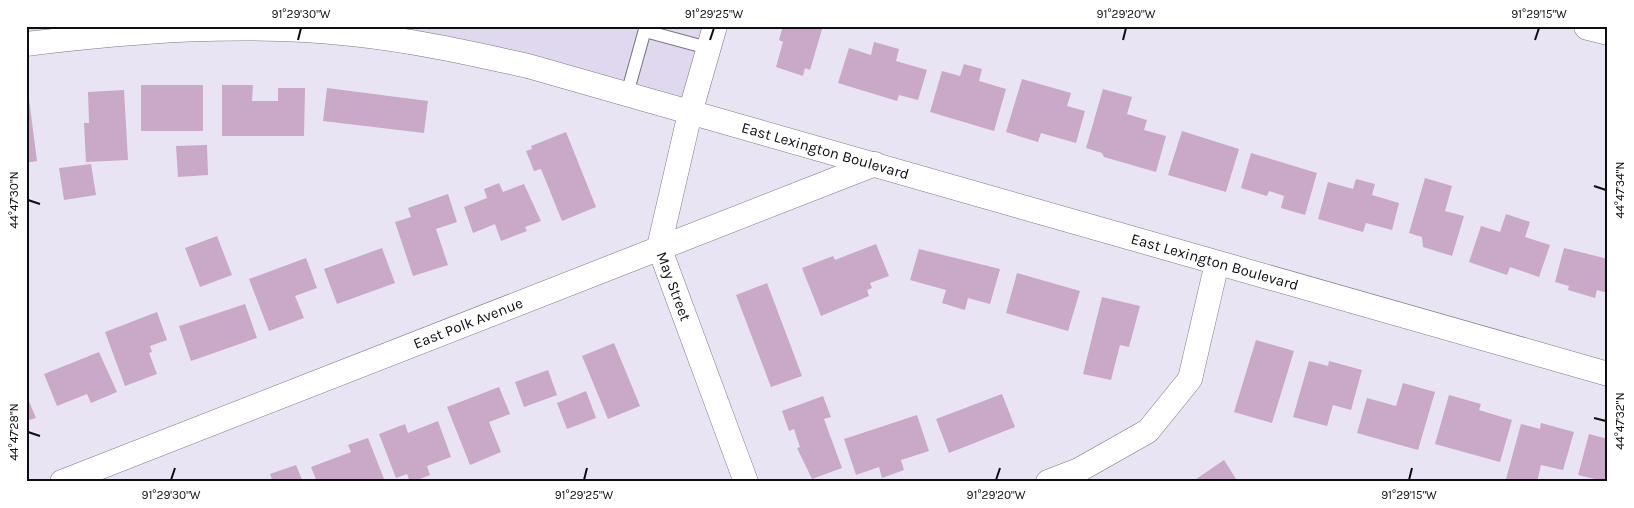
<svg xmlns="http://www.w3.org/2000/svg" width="1634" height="508" font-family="Karla,sans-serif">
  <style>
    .built { fill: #e0d8ee }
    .building { fill: #caa8c7 }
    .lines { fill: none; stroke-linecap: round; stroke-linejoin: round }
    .service-casing { stroke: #7c7784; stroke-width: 14 }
    .minor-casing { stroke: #7c7784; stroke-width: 25 }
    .primary-casing { stroke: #7c7784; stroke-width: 29 }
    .service { stroke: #fff; stroke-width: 12 }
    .minor { stroke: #fff; stroke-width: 24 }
    .primary { stroke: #fff; stroke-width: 28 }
    .ticks { fill: none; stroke: #0f0d12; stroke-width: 2 }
    .labels { text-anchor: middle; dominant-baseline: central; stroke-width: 4.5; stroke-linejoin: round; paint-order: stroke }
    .street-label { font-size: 15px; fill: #0f0d12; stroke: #fff }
    .neatline { fill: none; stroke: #0f0d12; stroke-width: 2 }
    .ticks-label { font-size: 12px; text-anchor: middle; fill: #0f0d12 }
  </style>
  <rect width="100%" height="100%" fill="#e9e4f3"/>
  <path class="built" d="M26,26H715L690,113L352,34L26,44Z"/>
  <path class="building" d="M783,26H823L810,70L805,68L803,76L776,67L783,42L779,40Z
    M874,42L899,49L896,61L927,70L918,100L899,95L897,101L838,83L849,48L871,55Z
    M964,64L982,69L979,81L1006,89L994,131L930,112L942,71L960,76Z
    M1022,79L1071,93L1067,106L1085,111L1076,143L1041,133L1038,142L1006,132Z
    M141,85H203V131H141Z
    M222,85H253L252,101H278V88H305L304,136H222Z
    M327,88L428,101L424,133L323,121Z
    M1103,89L1132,97L1127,114L1147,120L1144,130L1166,136L1156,172L1104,157L1102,153L1086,148Z
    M124,90L128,160L86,162L84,123H89L88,92Z
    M26,99H29L37,161L26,163Z
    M1182,131L1239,149L1226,192L1168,175Z
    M566,132L596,207L562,221L541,169L534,171L526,151L532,149L531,146Z
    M207,145L208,175L178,177L176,146Z
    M1251,153L1317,173L1305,215L1281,208L1284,196L1269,191L1267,196L1241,188Z
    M91,164L96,195L64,200L59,168Z
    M1425,178L1452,186L1445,211L1464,216L1452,256L1423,247L1422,237L1409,233Z
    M1356,179L1375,184L1372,195L1399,203L1392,230L1366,223L1363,232L1318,219L1328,182L1353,189Z
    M499,183L503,192L524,184L541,221L525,227L527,231L501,241L495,224L473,233L464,207L487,198L484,189Z
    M448,194L457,222L436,229L448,265L413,276L395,222L411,217L408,208Z
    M1506,214L1530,222L1525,237L1550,245L1539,277L1510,267L1507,275L1469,262L1481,226L1500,232Z
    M217,236L232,275L200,287L185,248Z
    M876,244L889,276L870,283L872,288L867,290L869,296L821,316L802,268L833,256L835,260Z
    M382,248L395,283L337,304L324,269Z
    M1564,248L1608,259V293L1597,290L1595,298L1568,290L1569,286L1555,282Z
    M919,249L1000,269L990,304L968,298L965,310L942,303L946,290L910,280Z
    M306,258L317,288L295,296L304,318L269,331L249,279Z
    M1017,273L1080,291L1068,331L1006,313Z
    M767,283L802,376L771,387L736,295Z
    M1102,297L1140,306L1129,347L1120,345L1111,380L1083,374Z
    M245,304L257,338L191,361L179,326Z
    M157,312L167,340L150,346L152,352L149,353L157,374L125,386L105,332Z
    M1256,340L1294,351L1272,423L1234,412Z
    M614,343L640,406L608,419L582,356Z
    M99,352L117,392L91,403L87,394L57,406L44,374Z
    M1309,361L1328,366L1329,361L1362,370L1351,410L1333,405L1327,426L1293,417Z
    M548,370L557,395L524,407L515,382Z
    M1403,383L1435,392L1418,450L1357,433L1367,398L1396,406Z
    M499,387L510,414L489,422L501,452L470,465L447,407Z
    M586,391L596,418L567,429L557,403Z
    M26,394L36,418L26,421Z
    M1002,394L1015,427L949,453L936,419Z
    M1449,395L1481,404L1479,410L1512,420L1500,462L1435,444Z
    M823,396L831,417L824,419L842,468L812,479L797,448L800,447L794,429L789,431L782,411Z
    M917,415L929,451L901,460L904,470L882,478L879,467L856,475L844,439Z
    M438,421L451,457L427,466L430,475L412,482H410L407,474L396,478L379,434L405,424L408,433Z
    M1541,423L1574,432L1563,470L1541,465L1537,482H1515L1506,479L1521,424L1540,429Z
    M1589,434L1608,439V482L1578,475Z
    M368,438L384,479L376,482H317L311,467L351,452L348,445Z
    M1224,460L1238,482H1192Z
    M296,465L303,482H273L270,474Z"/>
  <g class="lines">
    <g class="service-casing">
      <path id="service" d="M645,31L708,48
        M627,94L646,26"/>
    </g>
    <g class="minor-casing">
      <g id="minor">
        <path id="s1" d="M715,26L690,113L659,247L746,482"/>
        <path id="s2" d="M26,44C134,31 244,22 352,34C411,40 470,53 528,66L1608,374"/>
        <path id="s3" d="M62,482L875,164"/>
        <path d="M1048,482L1079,470L1148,431L1190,379L1217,263"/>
      </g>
    </g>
    <g class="primary-casing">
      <path id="primary" d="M1588,26L1608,31"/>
    </g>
    <use href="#service" class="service"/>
    <use href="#minor" class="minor"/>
    <use href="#primary" class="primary"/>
  </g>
  <path class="ticks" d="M298,40L301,28M710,40L714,28M1123,40L1126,28M1535,40L1539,28M1594,186L1606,190M28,200L40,204M1594,418L1606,421M28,432L40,436M171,480L175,468M584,480L587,468M996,480L1000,468M1409,480L1412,468"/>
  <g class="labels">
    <g class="street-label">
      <text stroke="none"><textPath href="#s2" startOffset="815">East Lexington Boulevard</textPath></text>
      <text stroke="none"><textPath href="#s2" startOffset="1220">East Lexington Boulevard</textPath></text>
      <text stroke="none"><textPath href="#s1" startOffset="270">May Street</textPath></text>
      <text stroke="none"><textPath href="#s3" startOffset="436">East Polk Avenue</textPath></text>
    </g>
  </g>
  <rect width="1634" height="508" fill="none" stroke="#ffffff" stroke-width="55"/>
  <rect x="28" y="28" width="1578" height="452" class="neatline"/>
  <g class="ticks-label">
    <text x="301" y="18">91°29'30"W</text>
    <text x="714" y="18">91°29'25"W</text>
    <text x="1126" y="18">91°29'20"W</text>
    <text x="1539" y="18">91°29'15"W</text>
    <text transform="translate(1620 190) rotate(-90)" y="4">44°47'34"N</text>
    <text transform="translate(14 200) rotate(-90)" y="4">44°47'30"N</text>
    <text transform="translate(1620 421) rotate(-90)" y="4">44°47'32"N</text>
    <text transform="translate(14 432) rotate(-90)" y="4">44°47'28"N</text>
    <text x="171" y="499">91°29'30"W</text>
    <text x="584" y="499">91°29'25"W</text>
    <text x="996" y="499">91°29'20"W</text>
    <text x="1409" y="499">91°29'15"W</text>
  </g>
</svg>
